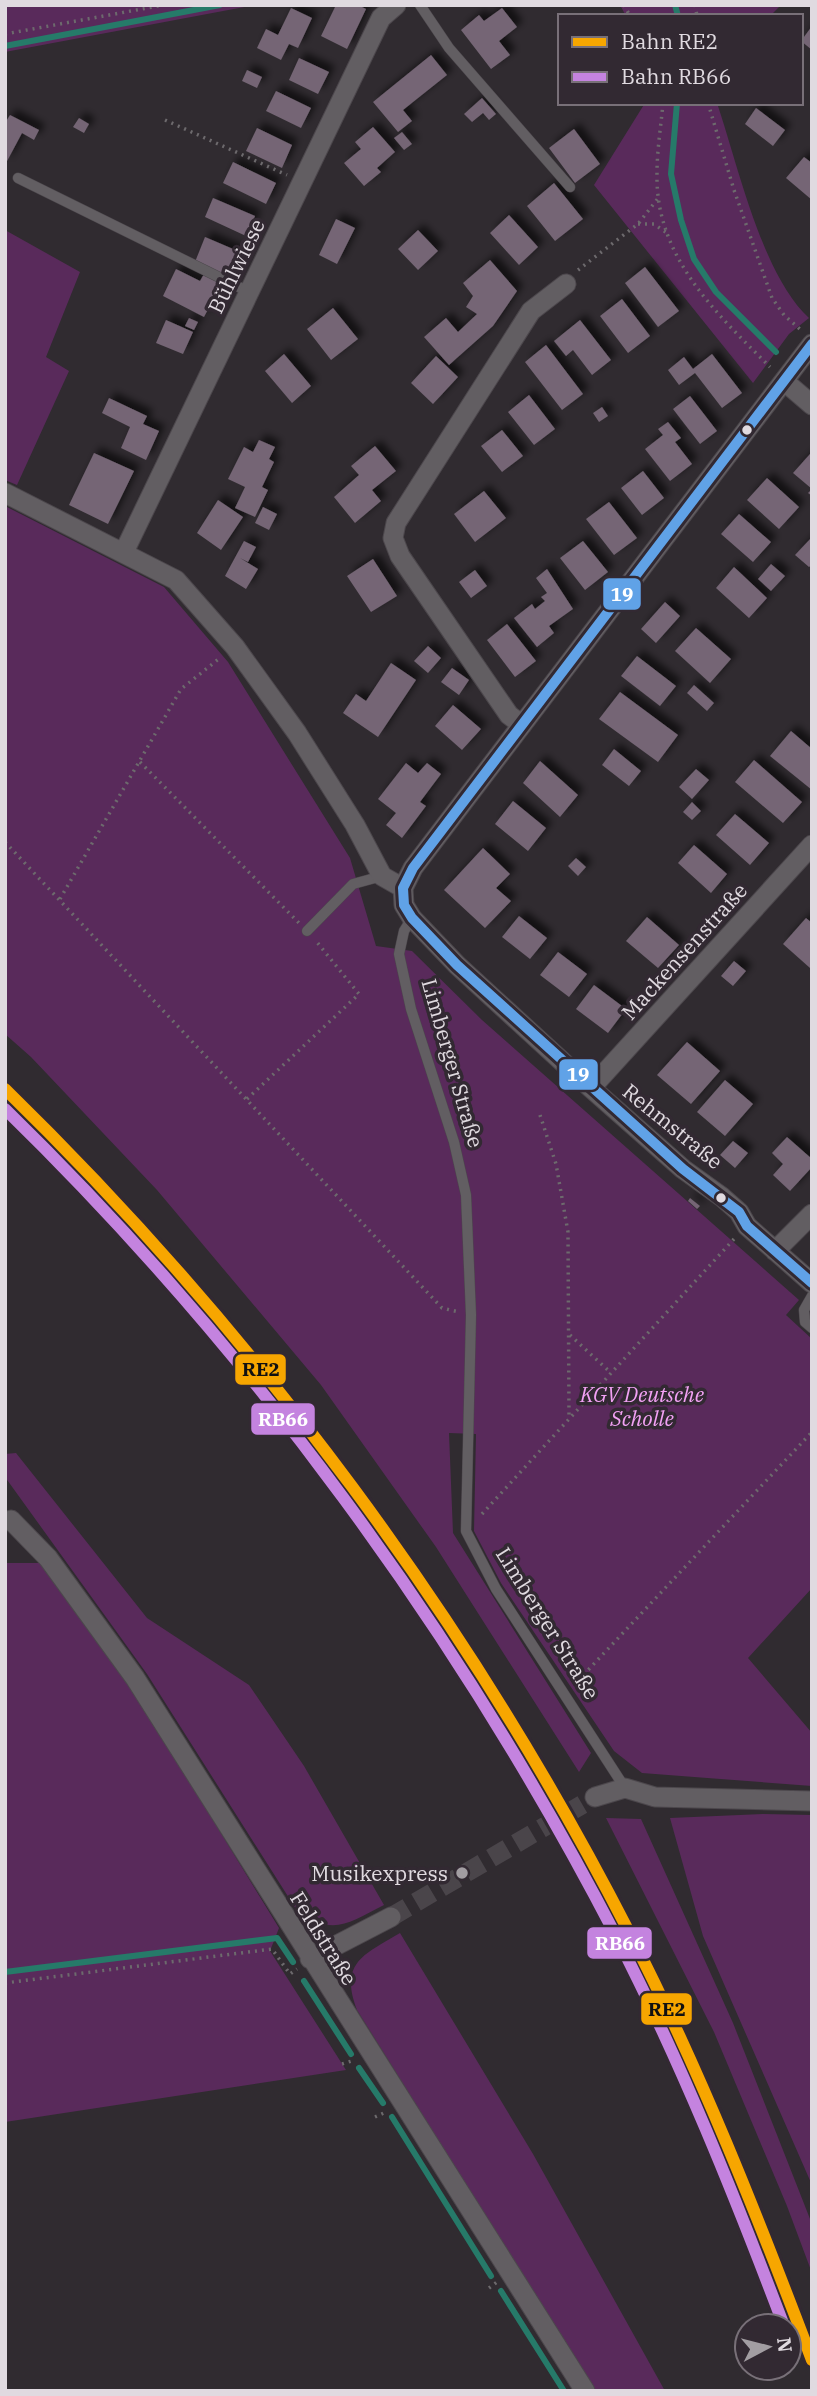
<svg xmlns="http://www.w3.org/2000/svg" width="817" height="2396" font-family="'IBM Plex Serif',serif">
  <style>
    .green { fill: #592a5b }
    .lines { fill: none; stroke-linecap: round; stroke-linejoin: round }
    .stream { stroke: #267a69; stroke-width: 6 }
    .building { fill: #746574; filter: url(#shadow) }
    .minor-tunnel { stroke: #4a454a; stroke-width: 19; stroke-dasharray: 19 10; stroke-linecap: butt }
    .service-casing { stroke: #4c474c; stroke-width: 11 }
    .minor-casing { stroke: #4c474c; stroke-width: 21 }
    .path { stroke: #6d6a6d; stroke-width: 3.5; stroke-dasharray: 2 5; stroke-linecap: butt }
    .service { stroke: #625e62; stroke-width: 10 }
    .minor { stroke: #625e62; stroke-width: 19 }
    .bus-1-casing { stroke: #322932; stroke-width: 16 }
    .bus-1 { stroke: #60a2e7; stroke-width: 10 }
    .rail-1-casing { stroke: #322932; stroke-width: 18 }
    .rail-2-casing { stroke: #322932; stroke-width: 18 }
    .rail-1 { stroke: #f7a600; stroke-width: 12 }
    .rail-2 { stroke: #c483df; stroke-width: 12 }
    .bus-dot { fill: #e0dae0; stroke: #322932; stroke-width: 2.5 }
    .poi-dot { fill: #a29da2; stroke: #322932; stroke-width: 2.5 }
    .labels { text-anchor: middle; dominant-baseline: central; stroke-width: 7; stroke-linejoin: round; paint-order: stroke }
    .street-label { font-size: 21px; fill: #e0dae0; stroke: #322932 }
    .park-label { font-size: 21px; font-style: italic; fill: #f2a1f4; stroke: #322932 }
    .poi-label { font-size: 21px; fill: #e0dae0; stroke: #322932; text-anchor: end }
    .line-badge { stroke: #322932; stroke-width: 2.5 }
    .badge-label { font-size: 19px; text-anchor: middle; font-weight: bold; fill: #fff }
    .pale-badge-label { font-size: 19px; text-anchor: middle; font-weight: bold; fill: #111 }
  </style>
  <defs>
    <filter id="shadow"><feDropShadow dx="6" dy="-6" stdDeviation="3.5" flood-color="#0009"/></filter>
  </defs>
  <rect width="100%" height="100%" fill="#302b30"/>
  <path class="green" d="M5,5H255L5,52Z
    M620,5H781L770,16H626Z
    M645,103H717C738,165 762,275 809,318L789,334L753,383L594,185Z
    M5,230L80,272L46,357L69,371L17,485L5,480Z
    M5,506L164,587L228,662L350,858L376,946L412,951L482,1020L799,1300L786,1315L812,1339V1588L748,1658L812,1733V1786L642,1773L614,1751L501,1583L474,1531L476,1434L449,1433L453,1533L591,1753L579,1772L436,1547L321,1385L157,1190L31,1057L5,1034Z
    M16,1453L147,1618L249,1685L304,1766L384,1905C347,1924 332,1937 296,1909L147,1674L5,1477V1454Z
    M5,1563H43L129,1683L279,1928L270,1951L346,2070L5,2122Z
    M763,1814L812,1815V2185L703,1936L670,1818Z
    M606,1818L641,1819L733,2023L812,2224V2273L787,2206L714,2032Z
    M400,1933L533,2154L665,2391H595L357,2010C339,1963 363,1955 400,1933Z"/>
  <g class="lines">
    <path class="stream" d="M675,5L678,16
      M5,46L220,5
      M677,103L671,174L681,220L694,259L716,292L776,352
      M5,1972L277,1938L293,1962
      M304,1981L351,2054
      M359,2068L383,2103
      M392,2117L491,2276
      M501,2291L564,2391"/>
  </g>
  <path class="building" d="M336,5H358L366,9L347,49L321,36Z
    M291,8L312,18L298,48L289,44L281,60L257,48L266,29L278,35Z
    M502,8L517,27L499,41L510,55L491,69L461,30L479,15L484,21Z
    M812,26V50L801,41Z
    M431,55L447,75L403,110L412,121L398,132L373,102Z
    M299,58L329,72L318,94L289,80Z
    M247,70L262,77L257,88L242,81Z
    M276,91L311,108L301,128L266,111Z
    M482,98L496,114L489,120L483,113L472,122L464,114Z
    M756,108L785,130L773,146L745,124Z
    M10,115L39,130L34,140L22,133L5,165V123Z
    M79,118L89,124L84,133L73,127Z
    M373,127L395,152L377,168L381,172L364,186L344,163L361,149L355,142Z
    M257,128L292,145L282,168L246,151Z
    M574,129L600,164L575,183L549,148Z
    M402,132L412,144L404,150L394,138Z
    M804,157L812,163V200L786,178Z
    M233,162L276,183L266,204L223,183Z
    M554,183L583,219L555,241L527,206Z
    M213,198L255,216L246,236L205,217Z
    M509,215L538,247L519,265L490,233Z
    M336,219L355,228L337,264L319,255Z
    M418,230L438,251L418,270L398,249Z
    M205,237L240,252L229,277L195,262Z
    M490,260L517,291L493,326L449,365L424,337L446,318L458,332L477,314L466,307L473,296L463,283Z
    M645,267L679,311L658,327L625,283Z
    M176,269L200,281L204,274L225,285L218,300L214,298L204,317L163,296Z
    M622,299L650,336L628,353L600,316Z
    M333,308L358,339L331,360L307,329Z
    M189,318L198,322L194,330L185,326Z
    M166,320L193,332L183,354L156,343Z
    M580,320L611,360L592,375L573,350L566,356L554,341Z
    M546,345L583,394L562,410L525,362Z
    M284,354L311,386L292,403L265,371Z
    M712,354L742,393L722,408L695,373L679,385L668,370L684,357L693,369Z
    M436,356L458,377L433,404L411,383Z
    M529,395L555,429L534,445L508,412Z
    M690,396L717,431L700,444L673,409Z
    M109,398L147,416L143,424L159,431L146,460L121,448L130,427L102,413Z
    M602,407L608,416L599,422L593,413Z
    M668,422L681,438L675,442L692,464L670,481L645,449L663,435L658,429Z
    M502,430L523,456L502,472L481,446Z
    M259,440L275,447L269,459L274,462L262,487L268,490L255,517L235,508L245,487L228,479L244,447L253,452Z
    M375,446L396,471L372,490L381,501L355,523L334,497L359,475L351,466Z
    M94,453L134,471L108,524L69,505Z
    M810,454L812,456V496L808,493L812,489L793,473Z
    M643,471L664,498L642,515L621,488Z
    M767,478L799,507L779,529L747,500Z
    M484,491L506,518L475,542L454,514Z
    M218,500L243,517L221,550L197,533Z
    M609,502L637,538L614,555L586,519Z
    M263,507L277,514L269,530L255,523Z
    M739,514L771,542L753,562L721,534Z
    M812,537V565L809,567L795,555Z
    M244,541L256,547L248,562L240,558L258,569L246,589L225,576Z
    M583,541L608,572L585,590L560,558Z
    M373,559L397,596L371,612L347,576Z
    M771,564L785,576L771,591L758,579Z
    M734,567L767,598L749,618L716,588Z
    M547,569L573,609L549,626L554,633L537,647L514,618L532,604L535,609L545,601L541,597L547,593L536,578Z
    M475,570L487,586L471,598L459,582Z
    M665,602L680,616L656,643L641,629Z
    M507,624L536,661L515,677L487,640Z
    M696,628L731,659L710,683L675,651Z
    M428,646L441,658L428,673L414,661Z
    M637,656L676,686L660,706L621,676Z
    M391,663L416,680L378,737L343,713L356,694L366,701Z
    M452,668L469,680L459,695L441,682Z
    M694,685L714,703L707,711L687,693Z
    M620,692L678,735L658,762L599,719Z
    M453,705L481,729L462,750L435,726Z
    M791,731L812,749V790L770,756Z
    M614,749L641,771L629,786L602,765Z
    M754,760L802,802L783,823L735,782Z
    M540,761L578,795L560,817L523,783Z
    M406,763L418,773L427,763L441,774L420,802L426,806L402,838L386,825L396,813L378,799Z
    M696,769L709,780L692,799L679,787Z
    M513,801L546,828L528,851L495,824Z
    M692,802L701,811L692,820L683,812Z
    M735,814L769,843L750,865L716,835Z
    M694,845L727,874L711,893L678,863Z
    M483,848L510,874L496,888L511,901L485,928L444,890Z
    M576,858L586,867L578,876L568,866Z
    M519,916L547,938L530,959L502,937Z
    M647,917L679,945L658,968L626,941Z
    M806,918L812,923L810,968L783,944Z
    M558,952L587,974L569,997L540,975Z
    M734,961L746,971L733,986L721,976Z
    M594,985L626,1009L608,1033L576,1009Z
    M687,1042L720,1071L691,1104L657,1075Z
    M725,1080L753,1104L725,1136L697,1112Z
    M787,1137L812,1159V1167L790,1191L773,1175L783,1164L772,1153Z
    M733,1141L748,1153L735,1168L720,1155Z
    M690,1198L700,1206L697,1209L688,1201Z"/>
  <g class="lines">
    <path class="minor-tunnel" d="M391,1917L595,1797"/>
    <g class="service-casing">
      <path id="service" d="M420,5L449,48L570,187
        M18,178L249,292
        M412,918L404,931L399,954L411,1009L454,1142L466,1195L471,1315L466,1531L496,1589L625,1788
        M307,931L353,884L382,876
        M812,1296L804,1310L805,1322L812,1328"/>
    </g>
    <g class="minor-casing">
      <path id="minor" d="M812,344L413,868L403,888L404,905L412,918L457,965L591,1088L683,1169L722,1197L739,1212L747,1226L812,1283
        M784,381L812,405
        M5,493L176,580L235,647L297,733L355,825L382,876L403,888
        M124,552L381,18L396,5
        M522,725L509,715L400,556L393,538L396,523L531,311L566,284
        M591,1088L812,845
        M775,1251L812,1214
        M11,1520L48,1558L135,1678L585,2391
        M595,1797L625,1788L655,1797L812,1801
        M310,1959L391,1917"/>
    </g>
    <path class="path" d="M624,5L630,16
      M695,5L697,16
      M5,34L164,5
      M663,103C661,126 657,150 657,173C655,257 716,313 770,367
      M708,103L734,190L772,298L784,315L802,331
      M165,120L287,175
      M638,224H654L667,233
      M578,270L638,224L659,197
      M140,762L299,923
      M5,842L442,1308L459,1312
      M60,899L181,689L220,658
      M247,1099L359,994L316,941
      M540,1115L556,1164L568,1232L569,1415
      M570,1335L610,1372
      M482,1514L734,1239
      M574,1685L812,1432
      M5,1983L272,1949L290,1974L297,1969
      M342,2064L355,2060
      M375,2117L386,2112
      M489,2288L497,2282"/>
    <use href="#service" class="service"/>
    <use href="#minor" class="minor"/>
    <g class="bus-1-casing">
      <path id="bus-1" d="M812,344L413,868L403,888L404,905L412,918L457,965L683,1169L739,1212L747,1226L812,1283"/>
    </g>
    <use href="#bus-1" class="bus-1"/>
    <g class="rail-1-casing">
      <path id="rail-1" d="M5,1089C256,1334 469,1620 629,1932C700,2070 757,2215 812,2360"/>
    </g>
    <g class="rail-2-casing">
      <path id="rail-2" d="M5,1109C251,1349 458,1631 616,1936C681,2062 734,2194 784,2326"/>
    </g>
    <use href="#rail-1" class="rail-1"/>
    <use href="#rail-2" class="rail-2"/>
  </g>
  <g class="bus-dot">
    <circle cx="747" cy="430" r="6"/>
    <circle cx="721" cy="1198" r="6"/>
  </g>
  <circle class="poi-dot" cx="462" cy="1873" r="7"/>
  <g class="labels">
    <g class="street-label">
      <text transform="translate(236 266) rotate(-64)">Bühlwiese</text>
      <text transform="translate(684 951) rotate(-48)">Mackensenstraße</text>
      <text transform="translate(453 1063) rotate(74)">Limberger Straße</text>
      <text transform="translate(673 1126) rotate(39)">Rehmstraße</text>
      <text transform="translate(548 1623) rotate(58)">Limberger Straße</text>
      <text transform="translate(324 1938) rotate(58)">Feldstraße</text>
    </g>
    <g class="park-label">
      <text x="642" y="1394">KGV Deutsche<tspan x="642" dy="24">Scholle</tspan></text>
    </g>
    <g class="poi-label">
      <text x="448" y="1873">Musikexpress</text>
    </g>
  </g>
  <g class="line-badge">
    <rect x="602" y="577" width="40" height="34" rx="7" fill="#60a2e7"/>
    <rect x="558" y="1058" width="41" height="33" rx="7" fill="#60a2e7"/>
    <rect x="234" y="1353" width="53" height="33" rx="7" fill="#f7a600"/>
    <rect x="250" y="1402" width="66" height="34" rx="7" fill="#c483df"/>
    <rect x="586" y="1926" width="67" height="34" rx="7" fill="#c483df"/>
    <rect x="640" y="1992" width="53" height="34" rx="7" fill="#f7a600"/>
  </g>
  <g class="badge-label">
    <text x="622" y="601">19</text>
    <text x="578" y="1081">19</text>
    <text x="283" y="1426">RB66</text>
    <text x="620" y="1950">RB66</text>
  </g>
  <g class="pale-badge-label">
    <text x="261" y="1376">RE2</text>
    <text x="667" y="2016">RE2</text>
  </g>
  <rect width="817" height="2396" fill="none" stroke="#e0dae0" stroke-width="14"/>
  <rect x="558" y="14" width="245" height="91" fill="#322932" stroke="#787078" stroke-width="2"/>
  <rect x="572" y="37" width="35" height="10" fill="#f7a600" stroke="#787078" stroke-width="2"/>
  <text x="621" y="49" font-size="21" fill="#e0dae0">Bahn RE2</text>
  <rect x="572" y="72" width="35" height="10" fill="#c483df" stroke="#787078" stroke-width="2"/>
  <text x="621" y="84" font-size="21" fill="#e0dae0">Bahn RB66</text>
  <g transform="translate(768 2347) rotate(83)"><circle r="33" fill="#322932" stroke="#787078" stroke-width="2"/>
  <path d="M0-5L12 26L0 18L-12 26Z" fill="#a29da2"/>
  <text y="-10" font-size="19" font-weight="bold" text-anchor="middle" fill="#e0dae0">N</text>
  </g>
</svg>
